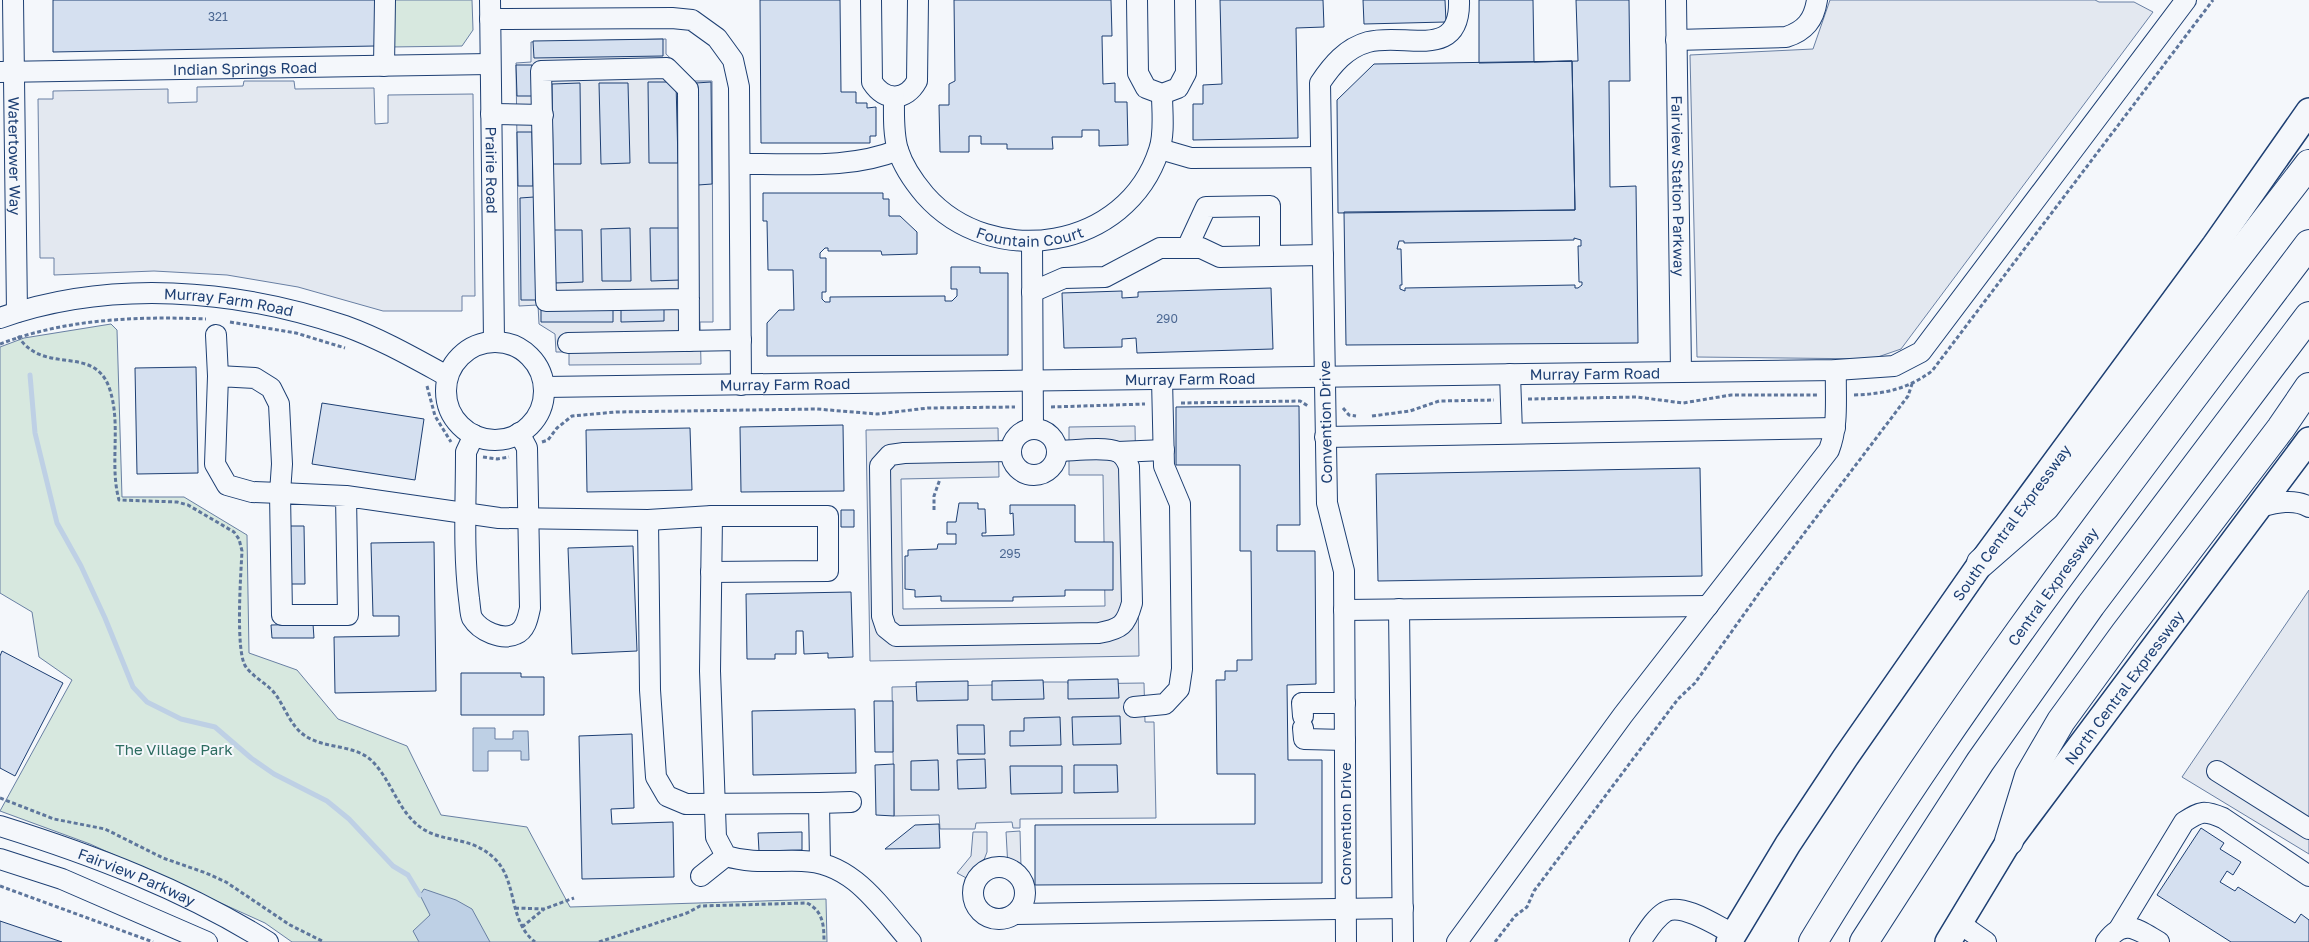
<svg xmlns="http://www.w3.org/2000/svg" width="2309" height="942" font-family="'Golos Text',sans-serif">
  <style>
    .green { fill: #d7e8df; stroke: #687fa3 }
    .parking { fill: #e3e8f0; stroke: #687fa3 }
    .water { fill: #bed0e5; stroke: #687fa3 }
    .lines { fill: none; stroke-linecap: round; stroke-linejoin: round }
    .stream { stroke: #bed0e5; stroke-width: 5 }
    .building { fill: #d5e0f0; stroke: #1d3f73; fill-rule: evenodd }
    .minor-casing { stroke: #1d3f73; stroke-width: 22 }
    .major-casing { stroke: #1d3f73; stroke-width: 28 }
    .highway-casing { stroke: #1d3f73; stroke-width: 30 }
    .path { stroke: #5e769c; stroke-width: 3; stroke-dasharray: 4 2.5; stroke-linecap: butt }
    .minor { stroke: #f4f7fb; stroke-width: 20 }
    .major { stroke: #f4f7fb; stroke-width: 25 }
    .highway { stroke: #f4f7fb; stroke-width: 28 }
    .labels { text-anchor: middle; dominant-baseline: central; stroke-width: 4; stroke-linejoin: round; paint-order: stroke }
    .number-label { font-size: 12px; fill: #4b6792 }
    .street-label { font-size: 15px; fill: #1d3f73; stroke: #f4f7fb }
    .park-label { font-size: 15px; fill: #2c6c60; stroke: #f4f7fb }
  </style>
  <rect width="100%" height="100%" fill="#f4f7fb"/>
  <path class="green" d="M389,0H472L473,30L462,46L390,47Z
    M111,324L117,330L122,497H184L247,535L249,653L297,670L338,719L407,746L441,815L527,827L570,907L826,899L827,942H292L265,923L90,844L0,811L72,680L39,657L32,612L0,593V347L24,338Z"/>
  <path class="parking" d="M1830,0H2095L2099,2H2134L2153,12L1901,349L1872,359L1697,357L1690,55L1813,49Z
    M666,39V54L695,81H712L713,322H700L701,364L569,365V352H556L555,334L539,324L538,305L519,306L516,63L531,62V42Z
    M244,81H294L295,89L374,88L375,124L388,123V95L473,94L475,296H462V311H383L298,287L227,275L154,271L54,275V258H40L38,99H53V91L168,89V103L197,102V87L243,86Z
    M1135,426L1139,656L870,661L866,430L998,428L999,477L901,479L903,609L1039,607L1105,606L1103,475H1069V427Z
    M2309,590V854L2182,777Z
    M1043,682H1068V684L1144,683L1145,722H1154L1156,818L1020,819V828H1013L1012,822L976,823L975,829H940L939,815L894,816L892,687L1043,684Z
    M1020,831L1021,867L1008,868L1006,832Z
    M973,832H987V852L982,865L970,880L957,873L971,856Z"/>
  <path class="water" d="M473,728H495V739H513V731H528L529,760H521V751H488V771H473Z
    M424,889L456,900L472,909L490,942H419L413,931L430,915L420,895Z"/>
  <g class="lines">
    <path class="stream" d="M30,375L35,433L57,523L81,566L105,618L133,687L147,702L181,719L215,727L251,758L274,774L327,801L349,819L393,866L408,875L420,895"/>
  </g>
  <path class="building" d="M53,0H382L375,46L53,52Z
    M760,0H840L841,92H856V103H867V108L876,107V136H870V143H761Z
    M954,0H1111L1112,36H1102L1103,84L1115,83V102H1127L1128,145L1099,146V130H1082V137H1052L1053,149H1007V144H981V136H969V152H940L939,105H949V84L955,81Z
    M1220,0H1323L1324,27L1296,28L1298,138L1193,140V104H1203V85L1222,84Z
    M1363,0H1445L1446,22L1364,24Z
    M1479,0H1533L1534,62L1479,63Z
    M1576,0H1629L1630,81H1609L1610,187L1636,186L1638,343L1346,345L1344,212L1575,210L1572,61L1534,62L1578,61ZM1574,238L1581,240V246H1578L1579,282H1582V285L1578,288H1575V285L1405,288V291L1400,289V285H1402L1401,249H1397L1399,241H1404V243L1574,240Z
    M663,39V56L534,58L533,41Z
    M1572,61L1575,210L1338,213L1337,100L1374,64Z
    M516,65H532V96H517Z
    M648,82H676L678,163H649Z
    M711,82L712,184L698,185L696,83Z
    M580,83L581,164H553L552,84Z
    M599,83H628L630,163L601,164Z
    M517,132H532L533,186H518Z
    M763,193H883V199H889V216H900L917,232V254L882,255L881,251H828V248H825L820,253V258H826V292H822V299L825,302H830V297L945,296V301H952L957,296V289H951V267H980V273H1008V355L767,356V323L779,310H794L793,270H768L767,221H763Z
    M534,197L536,300H521L520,198Z
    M630,228L631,281H602L601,229Z
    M650,228H679L680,280L651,281Z
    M553,230H582L583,282L554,283Z
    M1271,288L1273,349L1137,353L1136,338L1122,339V347L1064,348L1062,293L1122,291V298L1138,297V292Z
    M664,307V321L621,322V308Z
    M613,308V322H541V309Z
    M196,367L198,473L137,474L135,368Z
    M322,403L424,419L415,480L312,464Z
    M1299,406L1300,525H1277V551H1315L1316,684L1287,685L1288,760H1322V883L1035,885V825L1255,824V774H1217L1216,680H1225V671H1237V660H1252L1251,551H1240V465H1176V407Z
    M843,425L844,491L741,492L740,427Z
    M690,428L692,490L587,492L586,430Z
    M1700,468L1702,576L1378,581L1376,474Z
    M959,503H978V509H985L986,533H982V536L1014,535L1013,513L1010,514V505H1075V542H1113V590H1065V596L1013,597V601H941V596L915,597V590L905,589V556H908V550L937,549L938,544H956V534H947V522H956Z
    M841,510H854V527H841Z
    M289,526H304L305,584H290Z
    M434,542L436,691L335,693L334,637L399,636V616H373L371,543Z
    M633,546L637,651L572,654L568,548Z
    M851,592L853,657L828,658V653L804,654L803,631H796V654H775V659H747L746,594Z
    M313,624L314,638H272L271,625Z
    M2,651L63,683L15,776L0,768V656Z
    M461,673H521V677H544V715H461Z
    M1118,679L1119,698L1068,699V680Z
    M1043,680L1044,699L992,700V681Z
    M968,681V700L917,701L916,682Z
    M874,701H893V752H875Z
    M855,709L856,773L753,775L752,711Z
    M1120,716L1121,744L1073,745L1072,717Z
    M1060,717L1061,745L1010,746V731H1024V718Z
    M957,725H984L985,754H958Z
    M632,734L634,808L611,809L612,824L673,822L674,877L582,879L579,736Z
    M985,759L986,788L958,789L957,760Z
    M938,760L939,790H911V761Z
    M894,764V816L876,815L875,765Z
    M1074,765H1117L1118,792L1074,793Z
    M1010,766H1062V793L1011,794Z
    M939,824L940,848L885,849L915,825Z
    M2201,828L2224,843L2220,849L2241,862L2233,875L2227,871L2220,882L2235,891L2238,887L2295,923L2301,914L2309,920V942H2231L2157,895Z
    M802,832V850L759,851L758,833Z
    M0,921L62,942H0Z"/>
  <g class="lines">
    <g class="minor-casing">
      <g id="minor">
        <path id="s1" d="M13,0L17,312"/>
        <path id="s2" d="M490,0L494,341"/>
        <path d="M871,0L872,82C885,102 906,101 917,81L918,0"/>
        <path d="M1137,0L1138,73L1146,88L1162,94L1178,88L1186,73L1185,0"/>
        <path id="s3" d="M1676,0L1681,372"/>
        <path d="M490,19L672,18L692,20L717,38L733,60L739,87L741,385"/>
        <path d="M1676,40L1786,37C1805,31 1814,20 1817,0"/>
        <path d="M384,66L385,0"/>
        <path id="s4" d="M0,72L490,64"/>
        <path id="s5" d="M894,97C894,114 893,134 898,150C903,166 914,182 925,195C992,271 1127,250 1159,150C1165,134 1162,111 1162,94"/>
        <path d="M491,114L543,115"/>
        <path d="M1160,149L1191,158L1321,157"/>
        <path d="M740,164C792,163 849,170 898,150"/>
        <path d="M1032,242L1033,429"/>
        <path d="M1187,248L1206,207L1270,206V256"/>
        <path d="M1032,292L1064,278L1105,277L1160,248H1201L1220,257L1323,255"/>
        <path d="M689,299L546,301L541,71L667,68L688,89L689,341"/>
        <path id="s6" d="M0,318C110,279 236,289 345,326C381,339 414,358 447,376"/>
        <path d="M216,335L218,376"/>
        <circle cx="495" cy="391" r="49"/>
        <path d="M568,343L741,340"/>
        <path d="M1510,374L1512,433"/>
        <path d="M218,376L255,378L271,388L279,404L282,464L280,493L252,492L227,485L215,464Z"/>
        <path id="s7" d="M544,387L1836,370L1894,366L1921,352L2186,0"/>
        <circle cx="1034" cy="452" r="23"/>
        <path d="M474,435L466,452C466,501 463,551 469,599C470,605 470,613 472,618C480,631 502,641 516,634C526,630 528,617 530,608L527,448L519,433"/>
        <path d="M1325,437L1835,428"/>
        <path d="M1011,451L904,453L890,455L880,466L882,616L886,628L896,636L1099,633C1121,629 1126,625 1132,603L1129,467C1127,461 1124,455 1118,452C1104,446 1072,451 1057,451"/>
        <path d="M1118,452L1164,450"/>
        <path d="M346,496L348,615H282L280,493L346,496L499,518L648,520L712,516L710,671L716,837L726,856C752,864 775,860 802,861C853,862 880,907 911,942"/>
        <path d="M2259,507C2275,503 2294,498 2309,507"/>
        <path d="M648,520L650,690L656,777L667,796L686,804L819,803L820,862"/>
        <path d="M711,572L828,571V516H712"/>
        <path d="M1399,609L1403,942"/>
        <path d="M1344,610L1708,606"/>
        <path d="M1134,707L1165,704L1179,689L1182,669L1180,504L1164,466L1162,379"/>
        <path d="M1303,716L1302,703H1345"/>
        <path d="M1303,728L1304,739L1345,740"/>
        <path d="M2217,771L2309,829"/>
        <path d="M819,803L851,802"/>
        <path id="s8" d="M0,826C93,855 185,890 268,942"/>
        <path d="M0,859L62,879L207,942"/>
        <circle cx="999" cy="893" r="26"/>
        <path d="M701,876L726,856"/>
        <path d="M1015,914L1403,908"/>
        <path d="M1959,923L1986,942"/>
        <path d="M2119,929L2184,822C2201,811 2204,810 2223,818L2309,876"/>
        <path d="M1346,942L1344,571L1327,503L1320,83C1332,65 1346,48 1368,42C1405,32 1461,62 1459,0"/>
        <path d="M1457,942L1623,715L1829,450C1839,424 1835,397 1836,370"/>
        <path d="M1640,942C1647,932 1654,919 1665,912C1682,902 1717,926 1733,934"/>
        <path d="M2106,942C2124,917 2138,930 2159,942"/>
      </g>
    </g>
    <g class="major-casing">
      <g id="major">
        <path id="s9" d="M1729,942L1788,844L1845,758L1981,563L2215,245L2309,111"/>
        <path id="s10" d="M1948,942L2009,841L2309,440"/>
      </g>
    </g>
    <g class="highway-casing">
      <g id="highway">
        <path d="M1981,563L2045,507L2309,164"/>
        <path d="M2009,841L2029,776L2061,721L2125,633L2281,428L2309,387"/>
        <path id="s11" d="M1813,942C1961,697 2137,472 2309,244"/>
        <path d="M1864,942L1980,762L2091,605L2309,316"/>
      </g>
    </g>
    <path class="path" d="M230,322L296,333L345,348
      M18,336C43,376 93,344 109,387C122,424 109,464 119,500L177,502L188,505L234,532L239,539L242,551C241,572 235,653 246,667C254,678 268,684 276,695C285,708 291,726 304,735C323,749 353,744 371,760C392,780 398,813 423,829C445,843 472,836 495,859C518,882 508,921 535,942
      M0,344C65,319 137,316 206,319
      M427,386L435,416L451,442
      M1854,395C1884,394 1908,389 1932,371L2213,0
      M1528,399L1637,397L1683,403L1731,395H1818
      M1181,403L1300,401L1308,406
      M1051,407L1145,404
      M1343,408L1349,415L1356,416
      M1372,416L1410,411L1439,401L1494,400
      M542,442L548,440L557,428L572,416L616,412L817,409L877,414L928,408L1015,407
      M483,457L497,459L509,457
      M934,510V496L940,479
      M0,798L54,819L105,829L163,858L206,873L226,882L290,925L324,942
      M0,886L153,942
      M515,908L544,909L574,898
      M522,927L544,909
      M599,942L687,913L700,906L807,903C823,911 824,925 824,942
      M1495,942L1515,916L1527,907L1534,891L1678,699L1695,683L1762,589L1908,396L1912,384"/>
    <use href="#minor" class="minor"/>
    <use href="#major" class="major"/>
    <use href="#highway" class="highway"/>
  </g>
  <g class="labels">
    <g class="number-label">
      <text x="218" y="16">321</text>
      <text x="1167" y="318">290</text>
      <text x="1010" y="553">295</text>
    </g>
    <g class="street-label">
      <text stroke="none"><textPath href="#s4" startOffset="245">Indian Springs Road</textPath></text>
      <text stroke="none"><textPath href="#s1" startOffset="156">Watertower Way</textPath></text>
      <text stroke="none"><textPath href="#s2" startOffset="170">Prairie Road</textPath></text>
      <text stroke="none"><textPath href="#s3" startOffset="186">Fairview Station Parkway</textPath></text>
      <text stroke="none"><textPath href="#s5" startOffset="224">Fountain Court</textPath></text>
      <text stroke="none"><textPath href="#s6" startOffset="232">Murray Farm Road</textPath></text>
      <text stroke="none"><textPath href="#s7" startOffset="1051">Murray Farm Road</textPath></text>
      <text stroke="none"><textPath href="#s7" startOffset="646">Murray Farm Road</textPath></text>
      <text stroke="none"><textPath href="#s7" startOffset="241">Murray Farm Road</textPath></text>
      <text transform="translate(1325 422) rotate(-91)">Convention Drive</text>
      <text stroke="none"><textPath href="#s9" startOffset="506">South Central Expressway</textPath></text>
      <text stroke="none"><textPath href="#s11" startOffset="429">Central Expressway</textPath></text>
      <text stroke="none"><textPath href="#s10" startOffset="310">North Central Expressway</textPath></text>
      <text transform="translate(1345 824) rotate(-90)">Convention Drive</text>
      <text stroke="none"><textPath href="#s8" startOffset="146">Fairview Parkway</textPath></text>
    </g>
    <g class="park-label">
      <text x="174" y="749">The Village Park</text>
    </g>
  </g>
</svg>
